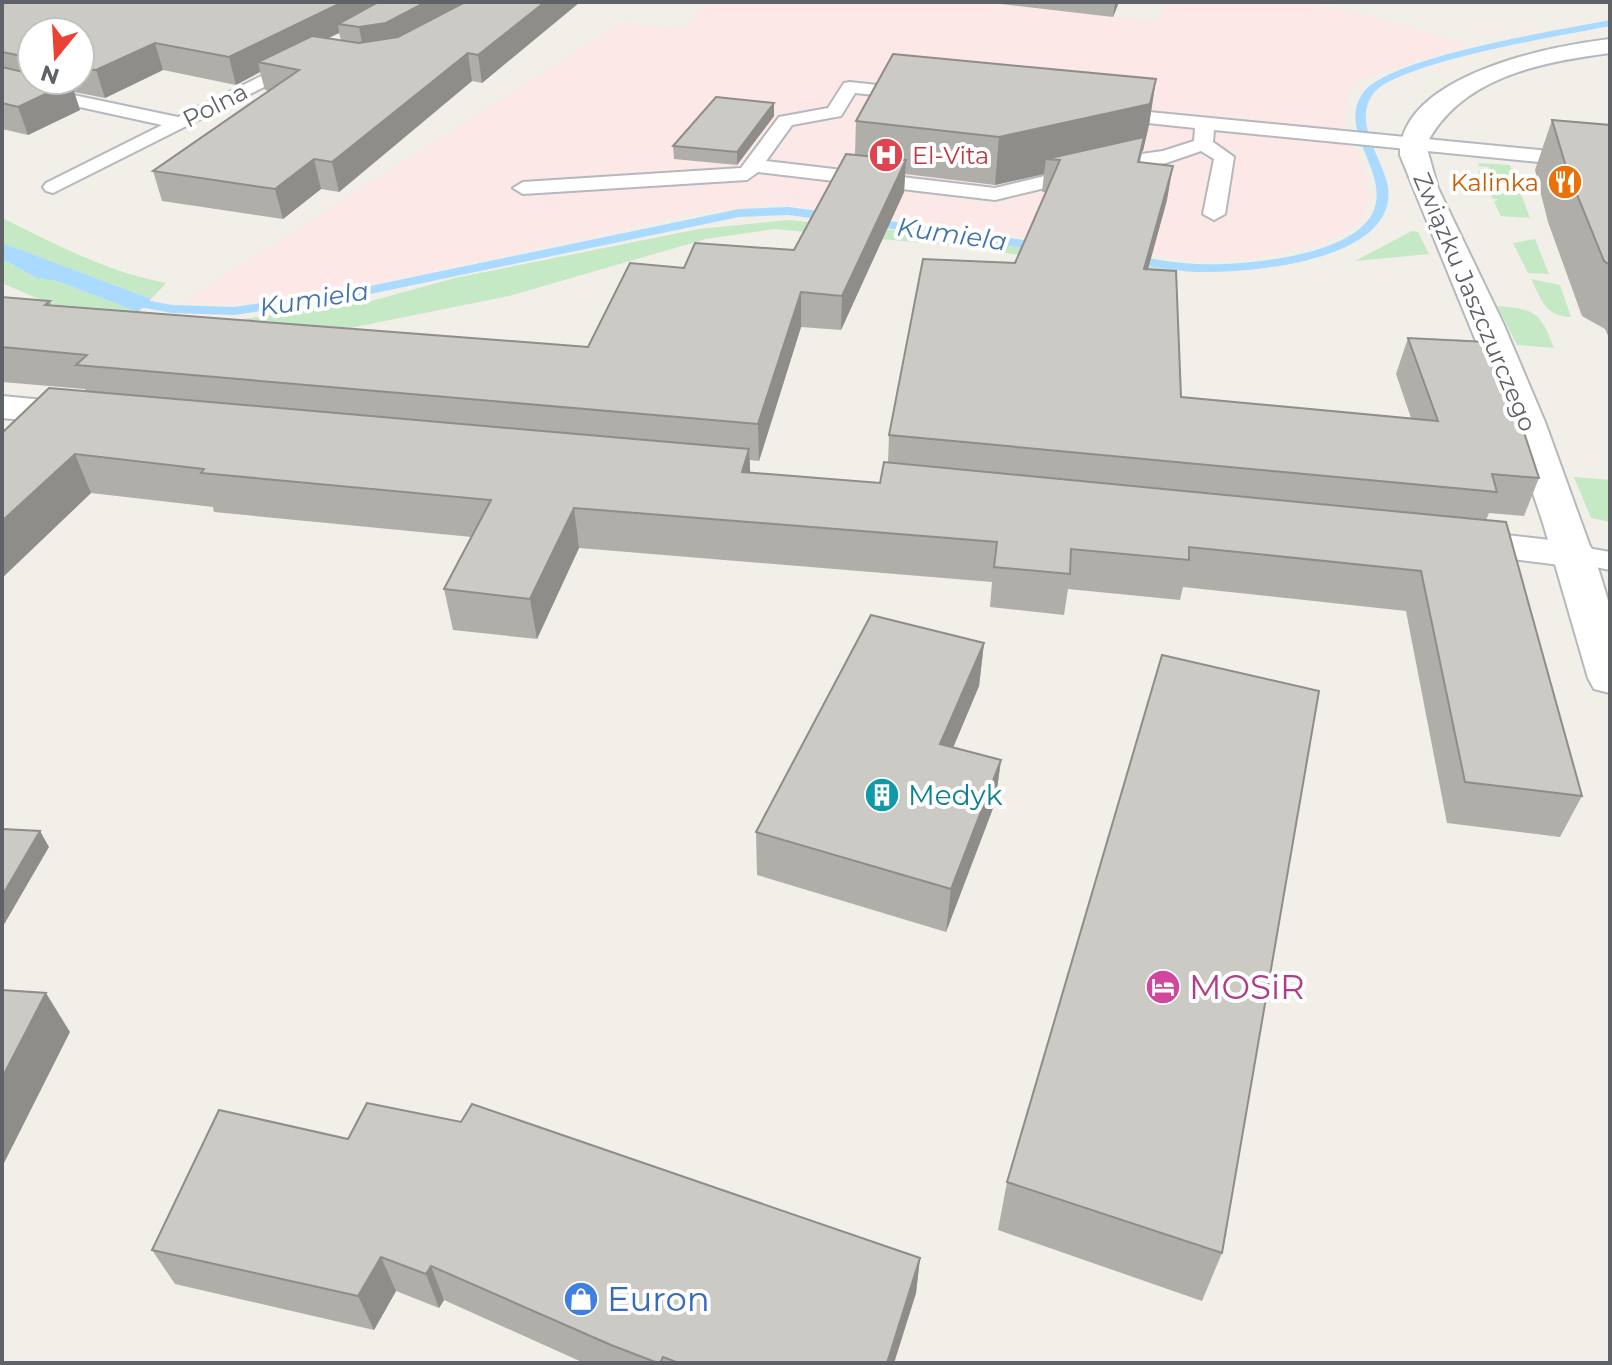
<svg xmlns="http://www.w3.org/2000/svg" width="1612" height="1365" font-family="Montserrat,sans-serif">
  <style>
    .medical { fill: #fce8e6 }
    .green { fill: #c5e8c5 }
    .water { fill: #aadaff }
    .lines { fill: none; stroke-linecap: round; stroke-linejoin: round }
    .stream { fill: #aadaff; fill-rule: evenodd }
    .service-casing { stroke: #b5b8bc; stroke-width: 4 }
    .minor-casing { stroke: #b5b8bc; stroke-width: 4 }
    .tertiary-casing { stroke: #b5b8bc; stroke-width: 4 }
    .service { fill: #fff; fill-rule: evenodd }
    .minor { fill: #fff; fill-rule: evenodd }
    .tertiary { fill: #fff; fill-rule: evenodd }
    .wall { fill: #afaea9; fill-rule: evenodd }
    .shaded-wall { fill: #8f8d8a }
    .building { fill: #cccac5; stroke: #8f8d8a; stroke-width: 2 }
    .labels { text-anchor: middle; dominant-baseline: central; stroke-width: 8; stroke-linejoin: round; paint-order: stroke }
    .far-street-label { font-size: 24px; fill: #5f6368; stroke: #fff }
    .far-health-label { font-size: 24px; fill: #be3a42; stroke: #fff; text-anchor: start }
    .far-food-label { font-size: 24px; fill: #c56008; stroke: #fff; text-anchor: end }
    .far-water-label { font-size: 26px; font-style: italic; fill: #4174aa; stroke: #fff }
    .culture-label { font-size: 28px; fill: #0d838f; stroke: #fff; text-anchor: start }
    .near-hotel-label { font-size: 34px; fill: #b23c85; stroke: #fff; text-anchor: start }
    .near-shop-label { font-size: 34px; fill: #366cbe; stroke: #fff; text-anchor: start }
  </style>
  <rect width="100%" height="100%" fill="#f1efe8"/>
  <path class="medical" d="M706,2H972L1158,22L1167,2H1304L1367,15L1468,45L1359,80L1350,90L1346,103L1345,132L1363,165L1370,199L1359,223L1331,240L1251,260L1197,261L793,206L769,205L691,214L353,289L239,304L182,303L623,22L685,30Z"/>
  <path class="green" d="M1479,163L1510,165L1530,218L1501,216L1494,202L1498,199H1493L1478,171L1490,172L1489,167L1478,166Z
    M2,218C55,244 107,272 166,283L151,299L22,251L2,243Z
    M788,220L951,236L1178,271L1169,278L967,247L774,229L706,239L509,296L350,328L210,319H243L364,303L455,278L699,229Z
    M1412,231L1418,232L1429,254L1355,261Z
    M1535,239L1549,274L1528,273L1513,243Z
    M2,259L37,278L57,281L138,312L109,329L2,283Z
    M1531,279L1560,285L1571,317C1545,316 1542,301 1531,279Z
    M1497,306C1536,309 1540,312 1554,348L1517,345Z
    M1574,477L1610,480V522L1591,518Z"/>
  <path class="water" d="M2,243L151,299L138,312L57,281L37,278L2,259Z"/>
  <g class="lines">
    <path class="stream" d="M1610,20V26C1565,35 1397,62 1373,94C1352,123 1383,158 1388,187C1398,262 1248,273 1197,272C1173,271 1149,266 1125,262L1119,258L1125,254C1149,258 1173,263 1197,264C1240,266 1366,257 1376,203C1383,166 1338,128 1363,93C1390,56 1561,30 1610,20Z
      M788,207L835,213L841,217L835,221L788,215L739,217L351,298L234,315L172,313L123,304L117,300L123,296L172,305L234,307L351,290L739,209Z
      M868,218L1045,243L1051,247L1045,251L864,225L862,222Z"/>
    <g class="service-casing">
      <path id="service" d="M302,56L308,57V65L53,193L46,191L43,187L46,183L162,125L2,90V80L178,117Z
        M850,82L914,89L923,94L914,99L855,93L841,116L792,125L766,161L995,188L1127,156L1163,151L1194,141L1195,128L1101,118V110L1108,108L1610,157V169L1214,130L1213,142L1234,157L1225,214L1214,220L1203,214L1214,159L1201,151L1166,163L1127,168L995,200L758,172L747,180L523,194L513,188L523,182L741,168L779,117L828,108L844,83Z
        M1576,546L1610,552V570L1566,561L1561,555L1566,549Z"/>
    </g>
    <g class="minor-casing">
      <path id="minor" d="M2,396L87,404L100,407L105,415L100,423L87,426L2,418Z
        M1454,529L1576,543L1590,546L1596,555L1590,564L1576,567L1440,550L1434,541L1440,532Z"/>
    </g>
    <g class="tertiary-casing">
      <path id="tertiary" d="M1610,39V53C1541,62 1460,77 1426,145L1438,188L1503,323L1545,422L1600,574L1610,607V693L1594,689L1588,678L1543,523L1509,422L1400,155C1400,75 1550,46 1610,39Z"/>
    </g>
    <use href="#service" class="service"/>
    <use href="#minor" class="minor"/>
    <use href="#tertiary" class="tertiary"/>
  </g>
  <path class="wall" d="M2,2H580L482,83L472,81L339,192L321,189L283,219L162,201L153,171L269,91L265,90L260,72L236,85L163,70L105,98L74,92L80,110L28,135L2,129ZM32,32H80V80H32ZM339,33L341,40L328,38Z
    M983,2H1119L1113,17Z
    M1156,79L1149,125L1140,162L1167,200L1148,269L1181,397L1411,418L1396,374L1408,338L1539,478L1524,516L1489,513L1486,520L1582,796L1560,837L1447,823L1406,611L1183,587L1180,600L1068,589L1064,615L990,607L992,582L579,548L537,639L453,630L444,589L472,537L214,512L213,507L91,493L2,578V433L86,391L85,389L2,382V297L50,301L51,305L588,347L684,268L794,250L855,154L856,121ZM905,174L995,185L1044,174L1042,192H1046L1015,263L889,435L888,462L880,483L750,473V460L759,461L801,327L841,330L904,192Z
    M774,103V116L737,165L674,159L673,146Z
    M1552,120L1610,125V340L1605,329L1582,316L1548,222L1535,170Z
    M984,643L979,686L953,748L1001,760L995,803L946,932L757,875L756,832Z
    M348,1139L920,1258L916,1293L894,1363H584L444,1300L439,1308L396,1291L374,1330L175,1284L152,1250Z
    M1007,1182L1222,1253L1202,1301L998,1230Z"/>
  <path class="shaded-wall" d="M343,2H400L338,24L339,33L274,65L258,62L260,72L236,85L229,57Z
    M426,2H478L364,54L359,27Z
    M545,2H580L482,83L478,55Z
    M1115,2H1119L1113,17Z
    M155,43L163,70L105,98L96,70Z
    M468,53L472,81L339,192L332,162Z
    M1156,79L1149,125L1143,151H1141L1138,170L1046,159L1044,174L995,185L999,137Z
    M71,82L80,110L28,135L18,107Z
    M774,103V116L737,165V152Z
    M314,159L321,189L283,219L275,189Z
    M906,160L904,192L841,330L842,296Z
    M1173,166L1167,200L1138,305L1144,269Z
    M801,292V327L759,461L758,424Z
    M749,449L751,488L742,472Z
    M75,454L91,493L2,578V521Z
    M574,508L579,548L537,639L530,599Z
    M984,643L979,686L936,788L940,744Z
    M1001,760L995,803L946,932L951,889Z
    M40,831L49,847L2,928V896Z
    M46,993L70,1032L2,1167V1078Z
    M381,1257L396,1291L374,1330L358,1296Z
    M920,1258L916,1293L894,1363H887Z
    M431,1266L444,1300L439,1308L426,1274Z"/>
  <path class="building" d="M2,2H343L229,57L155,43L96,70L80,68V32H32V58L2,52Z
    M378,2H426L386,23L359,27L338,24Z
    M465,2H545L478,55L468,53L332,162L314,159L275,189L153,171L299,70L258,62L312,36L359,43L398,37Z
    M893,54L1156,79L1150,104L999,137L856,121Z
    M2,67L32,74V80H62L71,82L18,107L2,103Z
    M716,97L774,103L737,152L673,146Z
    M1552,120L1610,125V265L1604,261L1567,170Z
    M1144,137L1138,162L1173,166L1144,269L1176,271L1181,397L1438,421L1408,338L1487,342L1515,405L1539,478L1492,474L1497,492L889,435L923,259L1015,263L1060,160L1046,159Z
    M846,154L906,160L842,296L801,292L758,424L76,365L87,355L2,347V297L50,301L45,305L588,347L630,263L684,268L695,243L794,250Z
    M49,388L749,449L742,472L880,483L884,462L1506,522L1582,796L1465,782L1421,571L1189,547V560L1071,549L1070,574L994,567L997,542L574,508L530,599L444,589L491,500L201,473L204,469L75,454L2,521V433Z
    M871,615L984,643L940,744L1001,760L951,889L756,832Z
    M1162,655L1319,691L1222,1253L1007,1182Z
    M2,829L40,831L2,896Z
    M2,990L46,993L2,1078Z
    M367,1103L461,1122L472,1104L920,1258L887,1363H679L663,1357L660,1363H658L611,1345L431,1266L426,1274L381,1257L358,1296L152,1250L219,1110L348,1139Z"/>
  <defs>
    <g id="hospital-disc" transform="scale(1.8)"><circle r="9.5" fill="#e0444e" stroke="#fff"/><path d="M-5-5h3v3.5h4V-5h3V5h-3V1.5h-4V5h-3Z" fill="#fff"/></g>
    <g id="restaurant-disc" transform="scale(1.8)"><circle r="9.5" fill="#e8710a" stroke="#fff"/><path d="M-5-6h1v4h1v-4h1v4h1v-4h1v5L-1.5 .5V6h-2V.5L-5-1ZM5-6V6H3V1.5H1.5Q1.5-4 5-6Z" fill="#fff"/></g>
    <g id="building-disc" transform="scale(1.8)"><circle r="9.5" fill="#0f9aa8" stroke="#fff"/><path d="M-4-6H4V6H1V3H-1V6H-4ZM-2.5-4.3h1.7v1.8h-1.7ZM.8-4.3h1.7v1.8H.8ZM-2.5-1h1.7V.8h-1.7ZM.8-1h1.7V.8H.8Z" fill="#fff"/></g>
    <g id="hotel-disc" transform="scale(1.8)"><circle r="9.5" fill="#d1479c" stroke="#fff"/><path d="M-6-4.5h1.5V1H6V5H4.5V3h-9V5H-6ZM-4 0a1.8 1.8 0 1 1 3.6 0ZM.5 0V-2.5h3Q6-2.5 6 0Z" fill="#fff"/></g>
    <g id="shop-disc" transform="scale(1.8)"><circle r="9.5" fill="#3f7fe0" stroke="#fff"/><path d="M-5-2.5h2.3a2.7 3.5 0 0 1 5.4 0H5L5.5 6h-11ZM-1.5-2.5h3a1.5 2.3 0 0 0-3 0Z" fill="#fff"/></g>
  </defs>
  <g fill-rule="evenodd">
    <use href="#hospital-disc" x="886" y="155"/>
    <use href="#restaurant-disc" x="1565" y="182"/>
    <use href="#building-disc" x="882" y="795"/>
    <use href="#hotel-disc" x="1163" y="987"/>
    <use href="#shop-disc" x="581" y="1299"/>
  </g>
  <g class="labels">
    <g class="far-street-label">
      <text transform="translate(215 105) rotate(-27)">Polna</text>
      <text transform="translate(1475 302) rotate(67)">Związku Jaszczurczego</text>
    </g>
    <g class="far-health-label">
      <text x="912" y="155">El-Vita</text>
    </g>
    <g class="far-food-label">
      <text x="1539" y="182">Kalinka</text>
    </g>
    <g class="far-water-label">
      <text transform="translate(952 234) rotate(8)">Kumiela</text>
      <text transform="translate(314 299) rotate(-9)">Kumiela</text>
    </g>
    <g class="culture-label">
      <text x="908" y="795">Medyk</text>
    </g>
    <g class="near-hotel-label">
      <text x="1189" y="987">MOSiR</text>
    </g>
    <g class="near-shop-label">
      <text x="607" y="1299">Euron</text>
    </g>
  </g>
  <rect width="1612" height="1365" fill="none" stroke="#5f6368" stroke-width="8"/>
  <g transform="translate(56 56) rotate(198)"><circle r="38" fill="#ffffff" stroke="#bfc1c3" stroke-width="2"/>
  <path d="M0-6L14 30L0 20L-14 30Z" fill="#ea4335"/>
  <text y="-12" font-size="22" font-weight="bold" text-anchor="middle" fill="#5f6368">N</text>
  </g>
</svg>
